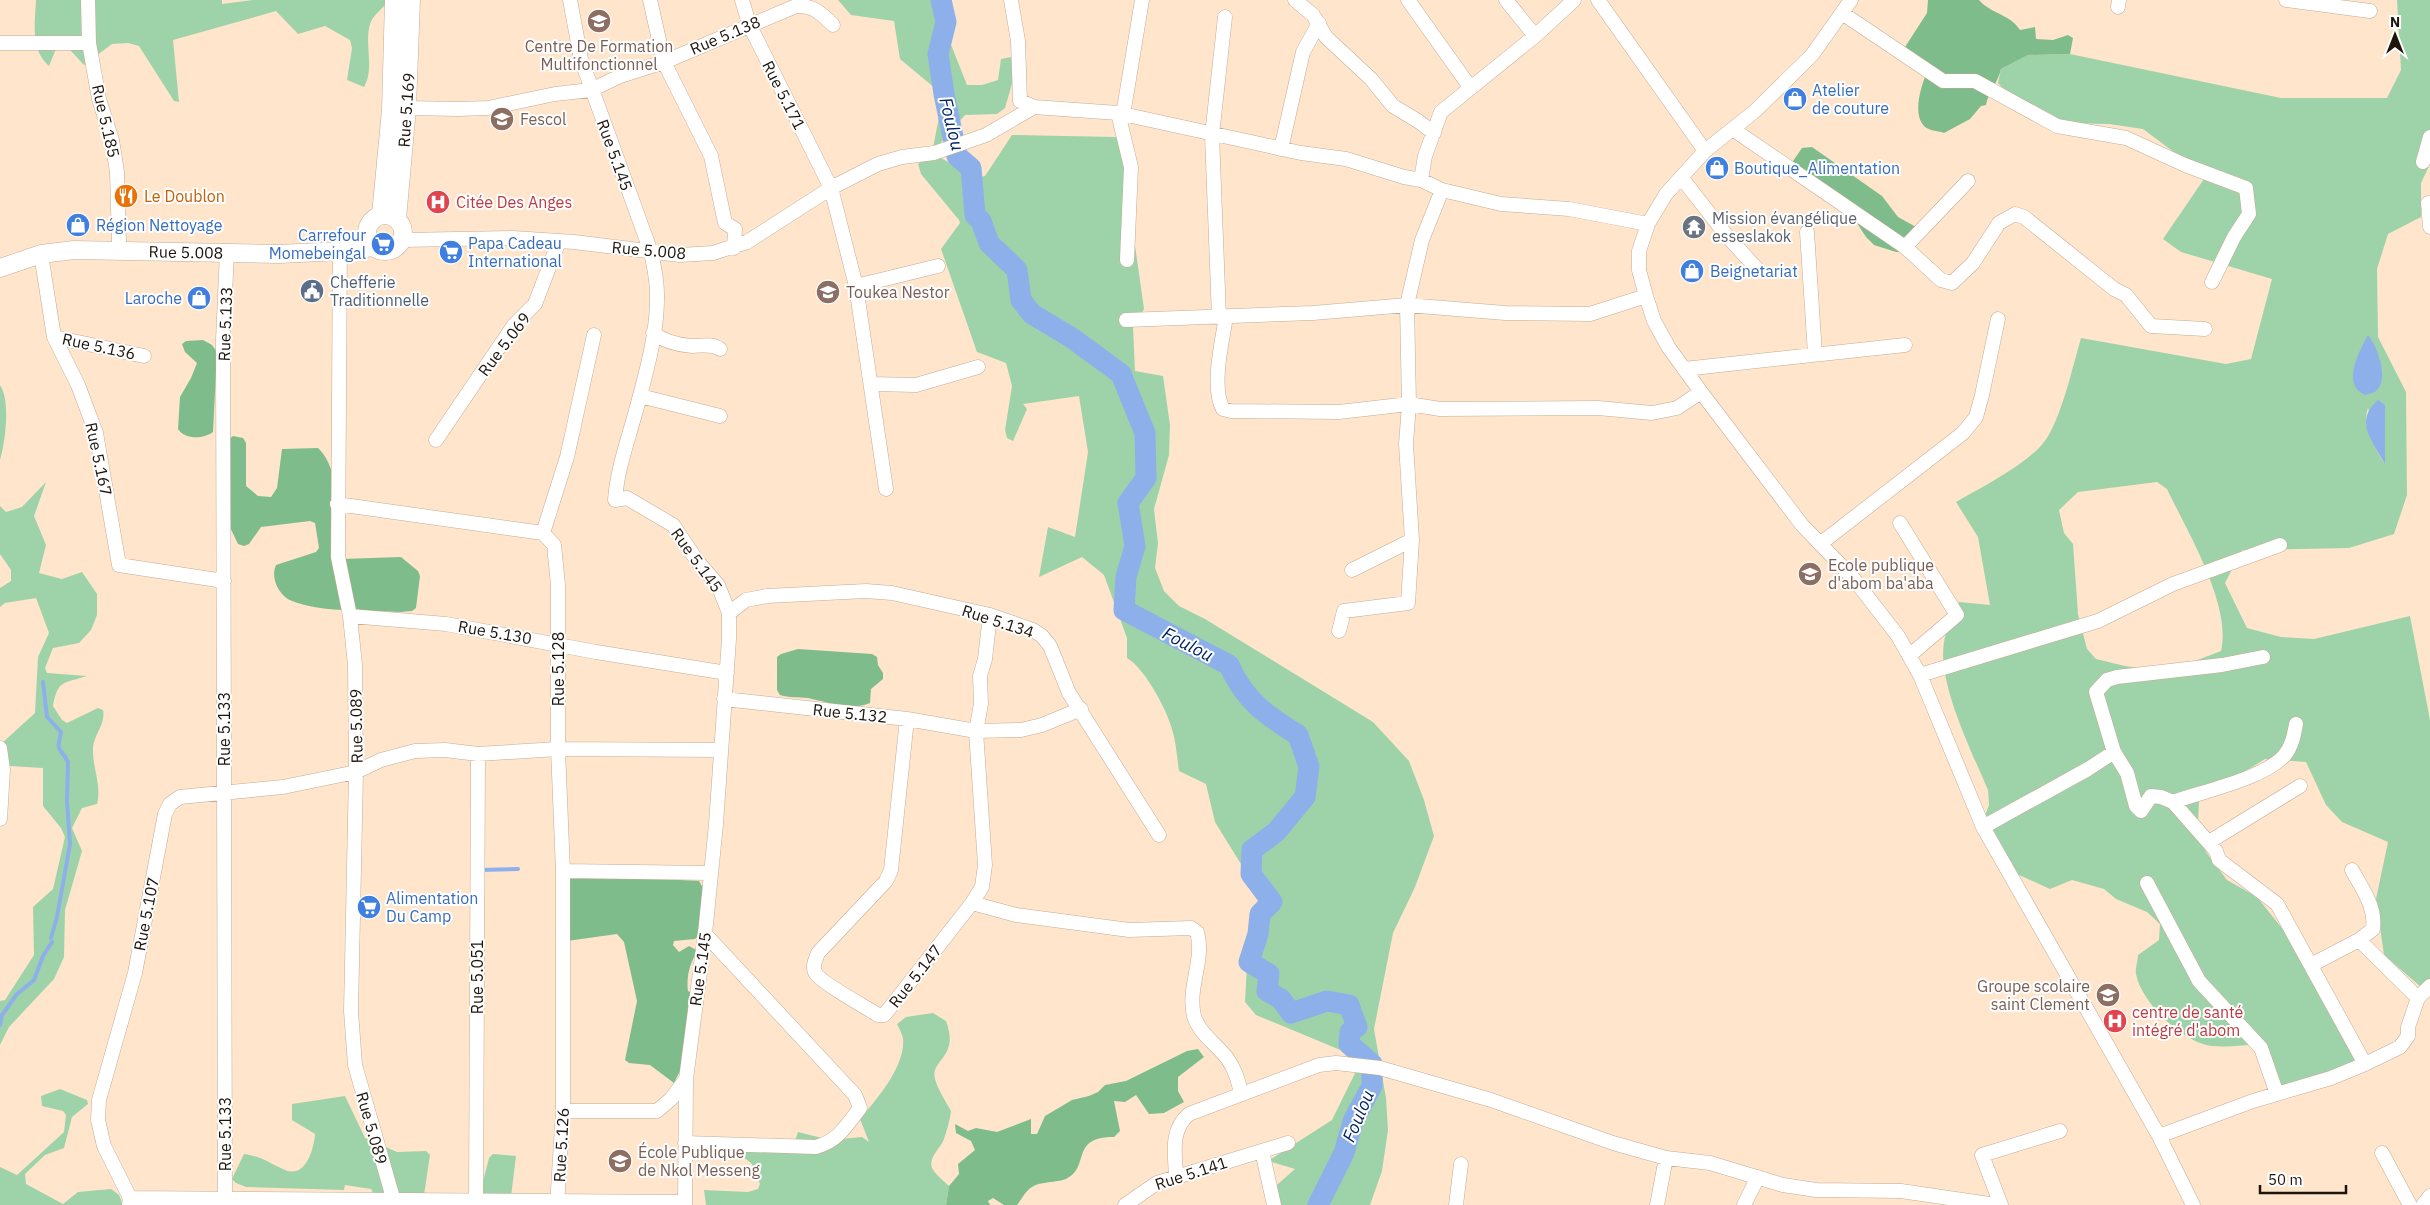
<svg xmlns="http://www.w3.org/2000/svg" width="2430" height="1205" font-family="'IBM Plex Sans',sans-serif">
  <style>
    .green { fill: #9ed3a9; fill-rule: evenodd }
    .forest { fill: #7fbc8c }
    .water { fill: #8db0ea }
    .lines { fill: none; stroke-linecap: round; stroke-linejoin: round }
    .stream { stroke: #8db0ea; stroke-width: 4 }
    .river { stroke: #8db0ea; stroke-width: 21 }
    .minor-casing { stroke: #c4ac94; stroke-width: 15 }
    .major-casing { stroke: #c4ac94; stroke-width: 19 }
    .minor { stroke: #fff; stroke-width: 14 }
    .major { stroke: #fff; stroke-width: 18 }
    .labels { text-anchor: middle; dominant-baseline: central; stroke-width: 4; stroke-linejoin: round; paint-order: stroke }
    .street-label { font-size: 16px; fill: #1d140c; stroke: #fff }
    .education-label { font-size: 16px; fill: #785e54; stroke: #fff; text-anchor: start }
    .shop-label { font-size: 16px; fill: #366cbe; stroke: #fff; text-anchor: start }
    .food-label { font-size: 16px; fill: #c56008; stroke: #fff; text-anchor: start }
    .health-label { font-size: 16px; fill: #be3a42; stroke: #fff; text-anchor: start }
    .worship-label { font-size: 16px; fill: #5b616d; stroke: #fff; text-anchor: start }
    .service-label { font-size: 16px; fill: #4e5e75; stroke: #fff; text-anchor: start }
    .water-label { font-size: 18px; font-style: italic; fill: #002264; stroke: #fff }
  </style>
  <rect width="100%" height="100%" fill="#ffe5cc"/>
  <path class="green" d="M36,0H222V4L253,0H390C384,7 372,16 370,24C364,45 375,68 364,87L347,80L352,48L350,40L325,26L298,34L276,11L173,40L179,102L174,101L139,46L128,43L112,44L84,65L60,39L49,66C30,50 35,23 36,0Z
    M838,0H944V27L967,85H982L998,80L1001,59L1011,57L1014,77L1005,108L997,114L965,115L932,153L977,178L985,176L1012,135L1115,137L1120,139L1144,309L1133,327L1135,371L1163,376L1170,425L1169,455L1154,509L1158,543L1155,568L1164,591L1179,606L1205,619L1373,722L1409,761L1424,800L1434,836L1415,887L1393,933L1374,1029L1386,1098L1388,1130L1382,1171L1370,1205H1274L1270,1191L1295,1169L1268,1161L1332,1120L1362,1059L1256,1015L1245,1002L1249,926L1260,895L1215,822L1206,784L1179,771C1177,757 1176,742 1172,729C1166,708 1145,669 1127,658V638L1104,575L1082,557L1039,577L1048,527L1075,537L1088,452L1079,396L1023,404L1027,409L1013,441L1007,438L1005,430L1012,386L1006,363L977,352L941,249L960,223L959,220L921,174L918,164L932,153L940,112L936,89L900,59L894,21L851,15Z
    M2397,0H2430V164L2421,183V217L2388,234L2377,269L2378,337L2406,392L2407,495L2394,534L2349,548L2242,550L2225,583L2247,628L2281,637L2314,639L2410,616L2430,720V983L2421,987L2384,955L2376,899L2388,842L2342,822L2326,805L2306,762L2265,759L2199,800L2198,824L2206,852L2227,880L2257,897L2293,942L2361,1061L2273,1095L2261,1044C2245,1045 2217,1049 2203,1044C2177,1036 2141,1001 2136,974C2135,969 2138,960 2138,955L2159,940L2160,924L2147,912L2116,899L2104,889L2072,880L2050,889L2006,869L1981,826L1989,805L1988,790C1972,752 1937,683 1944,642C1946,629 1954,614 1959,602L1990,605L1978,537L1956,502C1984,486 2016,470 2039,448C2059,430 2073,365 2081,338L2226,364L2251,359L2272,279L2181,252L2163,239L2206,176L2143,129L2109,124L2063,123C2043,105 2015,103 1998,83L2001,69L2028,55L2070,54L2281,98H2387L2401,70ZM2368,408L2384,463C2375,446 2361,429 2368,408ZM2157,482L2167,489C2187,531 2232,605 2221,651L2182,666L2153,670L2125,666L2096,659L2087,649L2078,614L2073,544L2064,533L2059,510L2078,492Z
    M0,385C11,401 5,443 0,460Z
    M46,482L34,516L46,545L39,573L62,579L82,572L97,594V615L91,630L79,643L53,648L45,668L47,673L87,676C63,684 58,679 53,706L62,720L67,723L98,708L103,710C106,724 94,734 93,748C92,767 102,785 97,804L82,808L72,828L82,851L65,910L64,957L54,979L9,1027L0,1045V1001L5,1000L34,955L33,907L53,889L65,837L61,828L43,806V768L10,766L1,744L35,713L38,657L49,633L36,598L5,603L0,607V588L11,581V570L0,554V506L6,512L22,507Z
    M933,1013L946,1021C960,1058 930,1059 935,1079C938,1090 946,1102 951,1111C950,1120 947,1130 944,1139C941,1148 928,1157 932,1168C935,1174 944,1181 949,1186L946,1205H706L704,1190L748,1192L758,1189L760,1184L752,1164L736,1151L795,1141L798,1132L830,1140L862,1137L869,1142L860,1119C876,1100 906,1066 903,1038C902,1034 899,1028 897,1024L906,1017Z
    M60,1089L87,1100L88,1104L72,1117L64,1148L45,1155L25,1174L26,1184L63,1204L78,1192L111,1189L119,1195L123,1205H0V1167L17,1175L64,1132L66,1115L63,1111L42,1106L41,1096Z
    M345,1096L365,1138L397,1152L426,1151L430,1155L424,1195L380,1205L371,1189L345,1185L344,1190L246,1187L236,1183L232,1179L244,1154C264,1157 268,1163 285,1170C306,1179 314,1148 315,1134L292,1120V1104Z
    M493,1154L516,1156L510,1205H477L489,1158Z"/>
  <path class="forest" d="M1928,0H1979C1991,14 2010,14 2020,30L2035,27L2036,39L2053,40L2068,35L2073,38L2070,54L2028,55L2001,69C1997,85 1990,88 1986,105L1981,106L1970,119L1944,133C1939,131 1930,131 1925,127C1911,114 1922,84 1928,69L1911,56L1905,47L1927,13Z
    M1812,147L1882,196L1898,217L1916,227L1906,252H1896L1874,245L1866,237L1851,214L1793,172V161L1802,148Z
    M203,340L212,345L217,352L213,432C204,439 185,440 178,429L180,397L191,378L197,363L185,352L182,344L186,341Z
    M233,436L243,438L246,443V486L258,496L271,497L277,488L282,449L318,448C342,470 339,529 341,559L401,557L418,571L420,576L416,608L412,611L401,612C368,610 322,613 292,601C279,596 270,578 276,565L316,552L319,548L315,523L310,521L261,527L249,544L244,546L238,544L227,521L229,439Z
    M798,649L872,654L877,657L878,665L883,673V679L871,689L870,703C851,711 827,702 808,698C798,697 789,698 780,695L777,690V657L781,654Z
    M569,874L699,881L703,888L702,932L695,939L674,941L673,945L679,952L689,946L698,951C690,961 686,978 688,991L702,998C705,1022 685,1062 674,1083L650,1065L629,1063L625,1060L637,1001L624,942L617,934L567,941Z
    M1198,1049L1204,1057L1178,1077V1091L1184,1102L1164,1113L1149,1114L1136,1095L1125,1102L1114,1101L1120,1131L1114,1137C1069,1137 1091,1167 1066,1179C1056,1183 1041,1181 1032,1187C1026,1190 1021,1200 1017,1205H1004L993,1198L988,1201L990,1205H946L949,1186L959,1174L958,1164L975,1150L971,1141L956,1133L955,1124L968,1131L976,1128L997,1132L1031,1119V1134H1037L1045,1116L1072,1100L1089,1096L1098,1092L1105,1085L1126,1081L1187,1051Z"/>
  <path class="water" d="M2368,335C2377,345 2390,380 2376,391C2374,393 2368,394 2365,395C2341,385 2359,351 2368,335Z
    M2378,400L2385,405V464C2373,442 2353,421 2378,400Z"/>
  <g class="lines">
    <path class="stream" d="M43,682L47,717L61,732C56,756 59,744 68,762L67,801L70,844L57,917L51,938
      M479,870L518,869
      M0,1025L2,1015L17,994L34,980L43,956L52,942"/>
    <path class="river" d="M941,0L946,22L938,54L944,94L957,156L971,168L975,215L981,221L989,243L1017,270L1021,300L1032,314L1072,338L1121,374L1145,433L1146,478L1128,503L1135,546L1126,577L1124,610L1229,665C1245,701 1266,715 1298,735L1309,767L1305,797L1276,832L1252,850L1251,874L1272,902L1260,914L1258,934L1249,962L1269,974L1267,991L1281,999L1291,1013L1327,1001L1349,1005L1357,1027L1350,1032L1349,1044L1372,1064V1086L1353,1121L1344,1153L1318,1205"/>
    <g class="minor-casing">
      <path id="minor" d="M88,0L89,43L99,99L112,140L117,172L119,242
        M570,0L581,59L651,252C654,266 657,279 657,294C658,333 645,377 635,414C627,443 617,471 615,500L627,498L673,525L698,562L718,585L729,613V639L716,824L705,934L686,1079L685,1205
        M650,0L664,62L711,156L725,223L735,229L734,248
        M742,0L749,24L831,188L856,286L886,489
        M1011,0L1018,41L1020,101L1034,107
        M1295,0L1313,15L1326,37L1371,79L1393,106L1418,121L1434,133
        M1408,0L1470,87
        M1506,0L1535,36
        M1598,0L1705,151
        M1851,0L1812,55L1755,111L1705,151L1666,194L1648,224L1639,251V270L1646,296L1654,321L1669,348L1701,392L1802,525L1853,578L1898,636L1920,675L1983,827L2159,1136L2193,1205
        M2286,0L2370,11
        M2118,7L2119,0
        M1842,13L1943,81H1975L2057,126L2126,138L2185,165L2246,188L2249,214L2234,237L2212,282
        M0,43H89
        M407,108L458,109L488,108L555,94L591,90L620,76L664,62L796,6C813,5 821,13 833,25
        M1118,113L1131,167L1127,260
        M1123,115L1142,0
        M1734,130L1905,247L1941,280L1952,283L1973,263L1999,223L2015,214L2024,217L2114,289L2126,295L2151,326L2205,329
        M1281,149L1303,52L1319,23
        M2423,162L2430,137
        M1681,177L1727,236L1758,270
        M1421,180L1425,156L1441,112L1535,36L1574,0
        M2428,203L2430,227
        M1807,232L1815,354
        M402,240L513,238L574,242L680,255L713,253L747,242L831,188L878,164L902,157L934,153L986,135L1034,107L1118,113L1301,153L1346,159L1404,177L1421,180L1442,190L1501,204L1569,209L1648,224
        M340,242L338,557L350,616L355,665L356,772L351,1011L355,1065L395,1205
        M1905,247L1968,181
        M41,254L54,337L78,385L96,433L119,565L224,581
        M856,286L938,266
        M1219,317L1212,135L1225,17
        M1226,317C1222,341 1211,388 1223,409L1231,411L1339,412L1409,404L1440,409L1598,408L1652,413L1677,408L1701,392
        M1126,320L1313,313L1407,305L1505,313L1590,314L1646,296
        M653,333C665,342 678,345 692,346C702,346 712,343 720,349
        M54,337L144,356
        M1684,369L1905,345
        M872,384L916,385L978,367
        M640,396L720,416
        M436,440L514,325L535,304L559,241
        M337,504L543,533L554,545L558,585V749L563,871L710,873
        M1900,523L1957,615L1909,656
        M543,533L567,457L594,335
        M1820,544L1963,433L1976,417L1982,395L1998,319
        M1352,570L1412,540
        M729,613L746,600L767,596L866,591L892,593L990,615L1033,630L1042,636L1050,646L1069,693L1159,835
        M350,616L446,624L596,652L727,673
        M1339,631L1344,611L1408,603L1412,540L1406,444L1409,404L1407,305L1422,240L1442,190
        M2263,657L2222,665L2117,677L2107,680L2096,692L2114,752L2127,773L2136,806L2141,811L2151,796L2161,797L2173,802C2204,791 2262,779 2284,756C2292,747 2294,735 2296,724
        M1920,675L2098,621L2173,584L2280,545
        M724,699L907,719L976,731L1021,730L1042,725L1081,709
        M907,719L891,870L886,881L818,953C816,959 812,965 815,972C818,981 867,1008 878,1015H884L889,1009L972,903L982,887L985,865L976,731L981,704L980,676L985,659L990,615
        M0,748L3,770L0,819
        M1983,827L2088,769L2114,752
        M2209,842L2300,786
        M2147,883L2199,981L2261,1048L2277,1094
        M972,903L1016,915L1129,930L1191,928L1197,932C1205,959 1187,988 1194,1016C1199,1033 1216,1044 1227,1058C1235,1069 1238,1080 1241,1093
        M2359,940L2418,998L2408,1027V1036L2400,1047L2365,1064
        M2311,965L2359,940L2373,929C2376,906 2362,889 2352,870
        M2418,998L2430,986
        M563,1111H657L671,1099L686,1079
        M2159,1136L2253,1101L2331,1078L2365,1064L2277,904L2219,860L2216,851L2173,802
        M685,1143L816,1147C838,1141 847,1125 860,1108L855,1095L705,934
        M1262,1151L1274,1205
        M2382,1153L2410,1205
        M1176,1176C1175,1153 1170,1130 1189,1114L1319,1065L1336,1063L1380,1068L1491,1100L1613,1143L1666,1158L1710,1163L1783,1185L1816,1190L1901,1191L1996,1205
        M130,1198L685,1202
        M476,1201L478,754
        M129,1205L130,1198L104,1146L98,1120L99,1100L135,973L165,814L170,804L180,797L283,787L356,772L381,760L415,751L445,750L478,754L558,749L721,750
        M225,1205L223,340L227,252
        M557,1205L563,1111V871
        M1125,1205L1157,1183L1288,1143
        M1456,1205L1461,1164
        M1657,1205L1666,1158
        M1744,1205L1758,1177
        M2001,1205L1982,1155L2060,1131
        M2423,1205L2430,1196"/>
    </g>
    <g class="major-casing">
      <path id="major" d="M381,215L391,110L394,0
        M367 233a18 18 0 1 1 36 0a18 18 0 1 1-36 0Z
        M397,219L407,108L411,0
        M0,268L41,254L74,250L279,254L341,251L373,247"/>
    </g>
    <use href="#minor" class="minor"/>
    <use href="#major" class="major"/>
  </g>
  <defs>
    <g id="university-disc" transform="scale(1.25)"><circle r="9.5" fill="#8d6e63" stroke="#fff"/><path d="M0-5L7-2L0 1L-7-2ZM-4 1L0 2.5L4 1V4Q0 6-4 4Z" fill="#fff"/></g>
    <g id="shop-disc" transform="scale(1.25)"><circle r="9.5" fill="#3f7fe0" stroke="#fff"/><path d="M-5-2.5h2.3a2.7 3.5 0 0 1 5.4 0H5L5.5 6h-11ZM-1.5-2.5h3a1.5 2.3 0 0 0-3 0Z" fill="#fff"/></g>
    <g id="school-disc" transform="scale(1.25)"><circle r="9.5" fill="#8d6e63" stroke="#fff"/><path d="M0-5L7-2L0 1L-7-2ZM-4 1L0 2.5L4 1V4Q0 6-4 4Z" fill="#fff"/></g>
    <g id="restaurant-disc" transform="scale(1.25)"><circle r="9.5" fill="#e8710a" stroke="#fff"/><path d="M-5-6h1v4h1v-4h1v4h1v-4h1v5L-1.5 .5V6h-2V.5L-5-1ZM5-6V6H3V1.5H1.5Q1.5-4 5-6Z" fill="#fff"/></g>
    <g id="hospital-disc" transform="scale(1.25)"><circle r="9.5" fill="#e0444e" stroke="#fff"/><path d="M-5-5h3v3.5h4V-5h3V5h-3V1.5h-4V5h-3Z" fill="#fff"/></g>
    <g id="temple-disc" transform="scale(1.25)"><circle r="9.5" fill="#6b7280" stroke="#fff"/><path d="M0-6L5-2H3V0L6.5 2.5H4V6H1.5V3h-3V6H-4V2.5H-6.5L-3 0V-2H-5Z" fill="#fff"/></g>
    <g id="supermarket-disc" transform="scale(1.25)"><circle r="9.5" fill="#3f7fe0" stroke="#fff"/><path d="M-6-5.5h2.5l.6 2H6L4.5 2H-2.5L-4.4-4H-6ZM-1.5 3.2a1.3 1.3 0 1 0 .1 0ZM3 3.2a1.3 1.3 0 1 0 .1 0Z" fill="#fff"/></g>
    <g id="civic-disc" transform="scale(1.25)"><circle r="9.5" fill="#5c6f8a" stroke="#fff"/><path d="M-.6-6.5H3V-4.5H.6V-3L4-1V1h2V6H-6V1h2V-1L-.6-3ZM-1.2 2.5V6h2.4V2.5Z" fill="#fff"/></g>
  </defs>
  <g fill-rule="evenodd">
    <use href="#university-disc" x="599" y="21"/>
    <use href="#shop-disc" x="1795" y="99"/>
    <use href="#school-disc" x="502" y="119"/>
    <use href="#shop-disc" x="1717" y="168"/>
    <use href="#restaurant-disc" x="126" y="196"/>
    <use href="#hospital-disc" x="438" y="202"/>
    <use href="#shop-disc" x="78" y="225"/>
    <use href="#temple-disc" x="1694" y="227"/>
    <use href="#supermarket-disc" x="383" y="244"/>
    <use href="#supermarket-disc" x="451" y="252"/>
    <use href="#shop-disc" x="1692" y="271"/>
    <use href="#civic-disc" x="312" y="291"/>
    <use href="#school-disc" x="828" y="292"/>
    <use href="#shop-disc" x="199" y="298"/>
    <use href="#school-disc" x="1810" y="574"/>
    <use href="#supermarket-disc" x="369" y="907"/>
    <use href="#school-disc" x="2108" y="995"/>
    <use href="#hospital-disc" x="2115" y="1021"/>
    <use href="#school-disc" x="620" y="1161"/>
  </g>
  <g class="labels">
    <g class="street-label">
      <text transform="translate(725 35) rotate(-23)">Rue 5.138</text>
      <text transform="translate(784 95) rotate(63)">Rue 5.171</text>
      <text transform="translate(406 110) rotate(-86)">Rue 5.169</text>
      <text transform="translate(106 121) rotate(77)">Rue 5.185</text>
      <text transform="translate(615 155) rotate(70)">Rue 5.145</text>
      <text transform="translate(649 250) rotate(5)">Rue 5.008</text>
      <text transform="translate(186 252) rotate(1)">Rue 5.008</text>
      <text transform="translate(225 324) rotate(-88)">Rue 5.133</text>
      <text transform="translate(504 344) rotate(-53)">Rue 5.069</text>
      <text transform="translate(99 346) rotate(12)">Rue 5.136</text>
      <text transform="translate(99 459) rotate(78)">Rue 5.167</text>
      <text transform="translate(697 560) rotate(54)">Rue 5.145</text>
      <text transform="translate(998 621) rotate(18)">Rue 5.134</text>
      <text transform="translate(495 632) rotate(10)">Rue 5.130</text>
      <text transform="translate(558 669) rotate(-90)">Rue 5.128</text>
      <text transform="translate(850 713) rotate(6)">Rue 5.132</text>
      <text transform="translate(356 726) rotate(-91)">Rue 5.089</text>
      <text transform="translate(224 729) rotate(-90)">Rue 5.133</text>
      <text transform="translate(146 914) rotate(-79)">Rue 5.107</text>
      <text transform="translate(700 969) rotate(-82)">Rue 5.145</text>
      <text transform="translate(915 976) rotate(-52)">Rue 5.147</text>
      <text transform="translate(477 977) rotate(-90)">Rue 5.051</text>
      <text transform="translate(372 1128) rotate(74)">Rue 5.089</text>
      <text transform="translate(225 1134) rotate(-90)">Rue 5.133</text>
      <text transform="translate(561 1145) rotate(-87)">Rue 5.126</text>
      <text transform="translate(1191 1173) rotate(-18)">Rue 5.141</text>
    </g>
    <g class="education-label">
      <text x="599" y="46" text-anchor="middle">Centre De Formation<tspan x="599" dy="18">Multifonctionnel</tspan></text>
      <text x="520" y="119">Fescol</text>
      <text x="846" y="292">Toukea Nestor</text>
      <text x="1828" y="565">Ecole publique<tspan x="1828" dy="18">d'abom ba'aba</tspan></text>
      <text x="2090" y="986" text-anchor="end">Groupe scolaire<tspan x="2090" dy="18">saint Clement</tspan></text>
      <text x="638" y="1152">École Publique<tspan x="638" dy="18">de Nkol Messeng</tspan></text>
    </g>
    <g class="shop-label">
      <text x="1812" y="90">Atelier<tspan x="1812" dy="18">de couture</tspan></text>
      <text x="1734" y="168">Boutique_Alimentation</text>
      <text x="96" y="225">Région Nettoyage</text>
      <text x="366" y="235" text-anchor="end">Carrefour<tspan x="366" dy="18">Momebeingal</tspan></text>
      <text x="468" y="243">Papa Cadeau<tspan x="468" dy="18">International</tspan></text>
      <text x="1710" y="271">Beignetariat</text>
      <text x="182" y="298" text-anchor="end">Laroche</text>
      <text x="386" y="898">Alimentation<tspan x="386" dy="18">Du Camp</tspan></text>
    </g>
    <g class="food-label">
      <text x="144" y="196">Le Doublon</text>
    </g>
    <g class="health-label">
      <text x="456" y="202">Citée Des Anges</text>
      <text x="2132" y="1012">centre de santé<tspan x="2132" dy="18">intégré d'abom</tspan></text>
    </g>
    <g class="worship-label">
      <text x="1712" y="218">Mission évangélique<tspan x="1712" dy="18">esseslakok</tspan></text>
    </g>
    <g class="service-label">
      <text x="330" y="282">Chefferie<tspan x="330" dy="18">Traditionnelle</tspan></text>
    </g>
    <g class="water-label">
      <text transform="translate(952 124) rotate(76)">Foulou</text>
      <text transform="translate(1188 644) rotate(27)">Foulou</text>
      <text transform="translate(1358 1116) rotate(-67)">Foulou</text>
    </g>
  </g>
  <g transform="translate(2395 35)" stroke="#ffffff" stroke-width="4" paint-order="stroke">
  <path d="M0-4L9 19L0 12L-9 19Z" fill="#1d140c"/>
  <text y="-8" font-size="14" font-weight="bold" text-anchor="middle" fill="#1d140c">N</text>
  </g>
  <path d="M2260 1185v8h86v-8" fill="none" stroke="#1d140c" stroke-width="2.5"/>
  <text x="2268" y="1185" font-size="15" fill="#1d140c" stroke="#ffffff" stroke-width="4" paint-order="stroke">50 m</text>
</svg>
